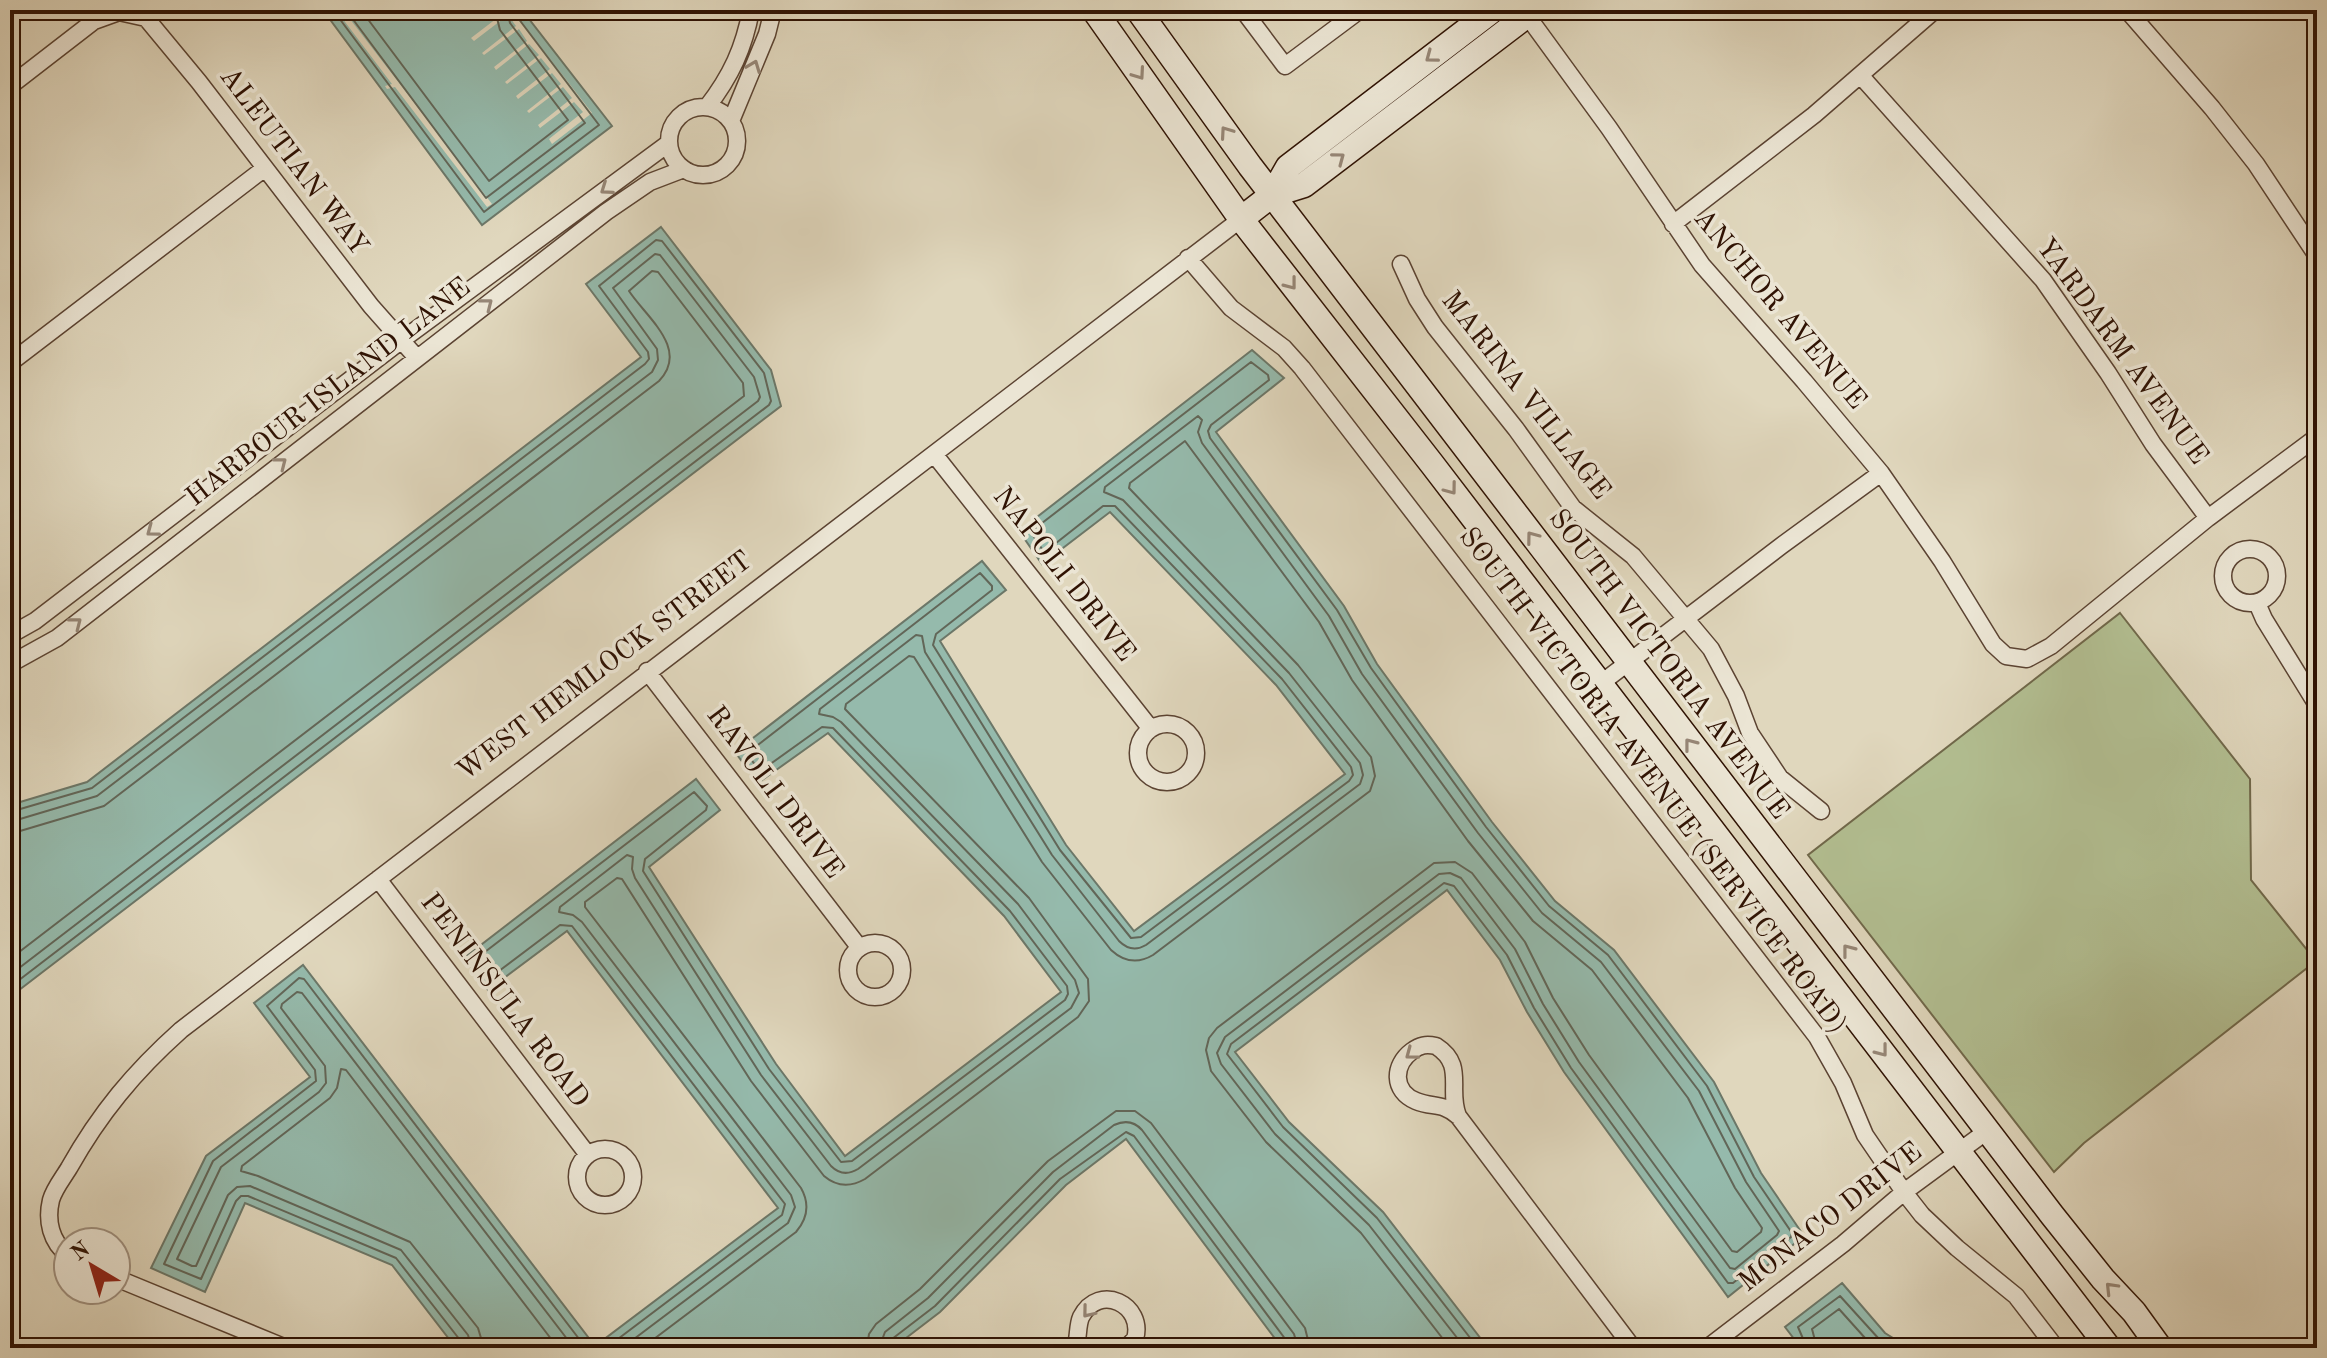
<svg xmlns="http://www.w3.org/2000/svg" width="2327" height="1358" font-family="'Old Standard TT',serif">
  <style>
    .green { fill: #b2be91; stroke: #70684a; stroke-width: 2 }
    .water { fill: #95baac; stroke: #6c7768; stroke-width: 2 }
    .pier { fill: #e0d7bd }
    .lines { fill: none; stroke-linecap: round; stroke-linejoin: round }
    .shore { stroke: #626658; stroke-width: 2 }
    .street-casing { stroke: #5b4332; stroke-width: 19 }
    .secondary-casing { stroke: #2f1203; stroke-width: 27 }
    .street { stroke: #ebe5d4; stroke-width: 16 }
    .secondary { stroke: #ebe5d4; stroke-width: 24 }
    .oneway { stroke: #968676 }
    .labels { text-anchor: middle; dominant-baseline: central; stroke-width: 7; stroke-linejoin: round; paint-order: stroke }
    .street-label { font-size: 28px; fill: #2f1203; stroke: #ebe5d4 }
  </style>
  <rect width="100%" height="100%" fill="#e0d7bd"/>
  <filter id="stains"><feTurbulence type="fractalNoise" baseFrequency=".0025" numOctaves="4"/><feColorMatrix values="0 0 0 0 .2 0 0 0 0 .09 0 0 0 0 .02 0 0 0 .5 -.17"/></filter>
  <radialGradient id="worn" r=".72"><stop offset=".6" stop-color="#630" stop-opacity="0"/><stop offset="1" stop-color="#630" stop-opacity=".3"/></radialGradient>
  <path class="green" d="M2120,613L2250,779L2251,880L2316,961L2084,1143L2054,1172L1808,855Z"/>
  <path class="water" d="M323,10H522L612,126L482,225Z
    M661,227L771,370L781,406L10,997V805L87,782L641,357L586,284Z
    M1252,350L1284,378L1216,432L1344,606L1377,664L1492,822L1555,901L1614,950L1714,1082L1761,1173L1804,1236L1728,1297L1564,1072L1527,1012L1500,960L1447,890L1235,1052L1289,1122L1383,1212L1488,1348H1282L1126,1139L1066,1185L940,1312L893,1348H456L392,1265L245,1203L205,1292L151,1268L206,1156L310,1077L254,1003L303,965L595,1346L778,1208L567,931L488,990L464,958L696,779L720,810L649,867L776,1064L845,1156L1061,992L1004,916L828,733L758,783L735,752L982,561L1006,590L940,641L1066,845L1134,931L1345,774L1276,685L1110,512L1042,564L1019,531Z
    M1842,1283L1885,1333L1909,1348H1801L1785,1327Z"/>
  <path class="pier" d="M336,10H343L492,204L487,207L395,87L387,89L385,86L392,84Z
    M504,10H512L592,113L552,144L549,139L583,112L574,102L540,128L538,125L572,98L563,87L529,113L527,111L561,84L552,73L518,99L516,96L550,69L541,58L507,84L505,82L539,55L529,44L496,70L494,67L527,41L519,29L484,55L482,53L516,26L508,15L474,41L471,38L505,12Z"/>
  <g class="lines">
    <path class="shore" d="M333,10L484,212L599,125L518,18L517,10
      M346,10L486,198L585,123L510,23L507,10
      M361,10L489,181L568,120L500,30L495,10
      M10,812L92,788L645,364L649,359L648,352L599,286L656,240L662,241L764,373L771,401L769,405L10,987
      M10,822L97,796L652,372L658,360L657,349L613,288L655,254L660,255L754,377L760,397L758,401L10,975
      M10,834L104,806L659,381C690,349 646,317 629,291L652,271L658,272L743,383L744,396L10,959
      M462,1348L460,1340L396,1258L248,1196H241L236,1201L201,1279L164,1264L213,1161L316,1081L315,1070L267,1006L299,978L304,979L586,1348
      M472,1348L468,1335L401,1250L250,1186L237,1187L228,1195L196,1266H192L177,1259L221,1167L319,1092L326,1083L325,1066L281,1008L282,1004L297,992L302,993L574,1348
      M484,1348L478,1328L410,1242L258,1176L241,1171L242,1166L330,1098L337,1088L341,1069L346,1070L558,1348
      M606,1348L782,1215L785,1204L572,926L560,925L491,977C485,976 476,965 477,958L694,792L707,806L706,810L645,859L643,871L769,1069L841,1162L852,1161L1065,1000L1068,994L1067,986L1010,911L833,728L822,727L762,770L758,769L748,755L750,751L980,573L992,586V590L936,634L933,645L1060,850L1131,938L1141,937L1349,781L1353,775L1351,767L1282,679L1115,506H1103L1046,551L1042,549L1032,534L1033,530L1251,362L1268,375L1269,380L1211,425L1208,431L1210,438L1337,610L1371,668L1486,827L1549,906L1608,955L1707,1086L1754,1177L1792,1233L1791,1237L1733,1283H1728L1571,1068L1534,1008L1507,955L1454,886L1444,883L1231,1044L1227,1054L1283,1127L1377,1218L1478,1348
      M622,1348L788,1223L795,1207L791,1195L582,922L573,915L559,912L560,907L627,855L633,857L632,869L635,878L761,1075L831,1166C839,1174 848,1175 858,1169L1071,1008L1079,993L1075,980L1018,904L841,722L833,717L819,714L820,709L916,635L922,636L925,652L1052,855L1119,941C1127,949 1136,951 1146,945L1360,784L1363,775L1360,763L1289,673L1123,500L1104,492L1105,487L1198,416L1202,420L1198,432L1202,443L1329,616L1362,674L1478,833L1542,913L1601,962L1699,1091L1746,1182L1779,1231L1777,1235L1735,1269L1730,1268L1579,1062L1543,1004L1515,949L1461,878L1450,873L1439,874L1225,1037L1217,1053L1221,1064L1275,1134L1369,1225L1465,1348
      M642,1348L796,1232C808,1218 810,1204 801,1188L585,907V902L617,878L622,879L751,1081L824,1176C837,1187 851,1187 865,1179L1078,1017L1089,1001L1088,979L1029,898L845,709L846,704L909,656L914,657L1042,862L1111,950C1124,962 1138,964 1153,955L1370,791L1375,776L1371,757L1298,665L1129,488L1130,483L1185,441L1319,622L1352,680L1468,841L1533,921L1592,970L1688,1098L1735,1188L1762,1228L1761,1232L1737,1252L1732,1251L1589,1055L1553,998L1525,942L1472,873L1455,862L1434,863L1217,1028L1209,1038L1206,1050L1211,1071L1266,1142L1361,1233L1450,1348
      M867,1348L869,1334L876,1324L920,1289L1048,1161L1116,1111H1135L1151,1123L1305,1328L1310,1348
      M879,1348L885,1332L928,1298L1053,1172L1114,1125C1125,1120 1134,1121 1142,1130L1294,1334L1298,1348
      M889,1348L892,1339L935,1306L1060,1179L1126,1132L1134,1136L1286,1340L1288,1348
      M1807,1348L1798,1327L1840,1296L1879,1339L1893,1348
      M1817,1348L1812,1329L1839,1309L1874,1348"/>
    <g class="street-casing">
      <path id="street" d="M1243,10L1285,66L1360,10
        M1523,10L1609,128L1702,265L1804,381L1881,473L1942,561L1993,644L2006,656L2027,659L2051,646L2208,518L2317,437
        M2127,10L2212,108L2256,164L2317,256
        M1860,75L2043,280L2108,373L2153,444L2208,518
        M10,86L94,21L119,12L146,18L199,82L371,306L417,358
        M707,107C731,76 744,48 751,10
        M669 141a34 34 0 1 1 68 0a34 34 0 1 1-68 0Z
        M731,121L767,34L773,10
        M1673,224L1814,115L1935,10
        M1188,258L1231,308L1284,348L1302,368L1817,1037L1843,1083L1865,1135L1904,1192L1922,1215L1957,1248L2016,1296L2056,1348
        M1401,264L1417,299L1435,327L1516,429L1573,508L1633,556L1711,649L1736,696L1750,733L1780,778L1821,811
        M10,363L265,168
        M934,454L1151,729
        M2223 576a27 27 0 1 1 54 0a27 27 0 1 1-54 0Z
        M2257,603L2264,619L2317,705
        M10,635L35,621L402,340L669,143
        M10,664L57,638L606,212L650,182L684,169
        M647,671L859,947
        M1600,684L1781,546L1881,473
        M1138 753a29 29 0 1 1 58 0a29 29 0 1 1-58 0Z
        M378,879L588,1155
        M848 970a27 27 0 1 1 54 0a27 27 0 1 1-54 0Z
        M1458,1116C1447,1089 1466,1065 1436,1046C1426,1044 1420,1045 1412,1051C1393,1065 1392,1091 1416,1101C1433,1108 1442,1102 1458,1116L1633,1348
        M577 1177a28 28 0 1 1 56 0a28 28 0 1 1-56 0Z
        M68,1255C51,1242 46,1221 51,1200C54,1189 63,1178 69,1168C100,1113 134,1072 181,1030L1241,219
        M116,1278L286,1348
        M1075,1348C1079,1338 1077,1326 1081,1317C1099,1282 1145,1305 1135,1339L1126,1348
        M1707,1348L1843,1244L1904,1192L1987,1131"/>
    </g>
    <g class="secondary-casing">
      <path id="secondary" d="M1094,10L1241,219L1432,464L2109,1348
        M1138,10L1250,166L2052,1215L2103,1279L2134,1312L2160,1348
        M1272,195L1288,167L1493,10
        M1241,219L1272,195L1304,185L1534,10"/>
    </g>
    <use href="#street" class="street"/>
    <use href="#secondary" class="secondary"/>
  </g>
  <defs><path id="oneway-chevron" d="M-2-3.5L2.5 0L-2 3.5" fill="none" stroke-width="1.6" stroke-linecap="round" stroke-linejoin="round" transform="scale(2)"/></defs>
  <g class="oneway">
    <use href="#oneway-chevron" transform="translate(1431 57) rotate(143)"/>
    <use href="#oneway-chevron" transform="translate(754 66) rotate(-69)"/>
    <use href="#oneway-chevron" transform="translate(1139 74) rotate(55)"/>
    <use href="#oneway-chevron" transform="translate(1226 132) rotate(-125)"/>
    <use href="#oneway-chevron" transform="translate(1339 158) rotate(-37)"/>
    <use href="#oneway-chevron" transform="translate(606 189) rotate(145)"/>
    <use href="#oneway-chevron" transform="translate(1291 284) rotate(52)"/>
    <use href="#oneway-chevron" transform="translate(487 304) rotate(-38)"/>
    <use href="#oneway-chevron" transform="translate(281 463) rotate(-38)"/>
    <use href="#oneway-chevron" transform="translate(1451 489) rotate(53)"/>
    <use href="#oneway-chevron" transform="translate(152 531) rotate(143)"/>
    <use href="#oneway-chevron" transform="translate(1532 537) rotate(-127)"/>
    <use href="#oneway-chevron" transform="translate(76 623) rotate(-38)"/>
    <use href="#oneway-chevron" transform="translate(1690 744) rotate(-128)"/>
    <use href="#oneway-chevron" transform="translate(1848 950) rotate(-128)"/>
    <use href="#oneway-chevron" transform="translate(1882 1051) rotate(52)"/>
    <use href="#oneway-chevron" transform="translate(1411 1054) rotate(143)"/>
    <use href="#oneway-chevron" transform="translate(2111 1288) rotate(-134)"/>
    <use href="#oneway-chevron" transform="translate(1088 1312) rotate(129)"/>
  </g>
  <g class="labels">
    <g class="street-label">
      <text transform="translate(293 162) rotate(53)">ALEUTIAN WAY</text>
      <text transform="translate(1779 310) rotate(50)">ANCHOR AVENUE</text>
      <text transform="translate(2121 352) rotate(54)">YARDARM AVENUE</text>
      <text transform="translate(329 393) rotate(-38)">HARBOUR ISLAND LANE</text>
      <text transform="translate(1525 396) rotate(52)">MARINA VILLAGE</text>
      <text transform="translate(1063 575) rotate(52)">NAPOLI DRIVE</text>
      <text transform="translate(1668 665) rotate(53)">SOUTH VICTORIA AVENUE</text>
      <text transform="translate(605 667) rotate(-37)">WEST HEMLOCK STREET</text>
      <text transform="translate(1652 781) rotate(53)">SOUTH VICTORIA AVENUE (SERVICE ROAD)</text>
      <text transform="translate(774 793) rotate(53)">RAVOLI DRIVE</text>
      <text transform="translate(504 1001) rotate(53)">PENINSULA ROAD</text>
      <text transform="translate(1831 1218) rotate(-38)">MONACO DRIVE</text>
    </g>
  </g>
  <rect width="2327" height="1358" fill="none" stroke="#e0d7bd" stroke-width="40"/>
  <rect x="12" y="12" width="2303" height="1334" fill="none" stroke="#2f1203" stroke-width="4"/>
  <rect x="20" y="20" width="2287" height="1318" fill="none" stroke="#2f1203" stroke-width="2"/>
  <g transform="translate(92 1266) rotate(322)"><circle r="38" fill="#ebe5d4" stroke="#a09180" stroke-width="2"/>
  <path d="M0-6L14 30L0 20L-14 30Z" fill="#8f2418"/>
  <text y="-12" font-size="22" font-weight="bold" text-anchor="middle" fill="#2f1203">N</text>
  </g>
  <rect width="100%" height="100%" filter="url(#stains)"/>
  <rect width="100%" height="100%" fill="url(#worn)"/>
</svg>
